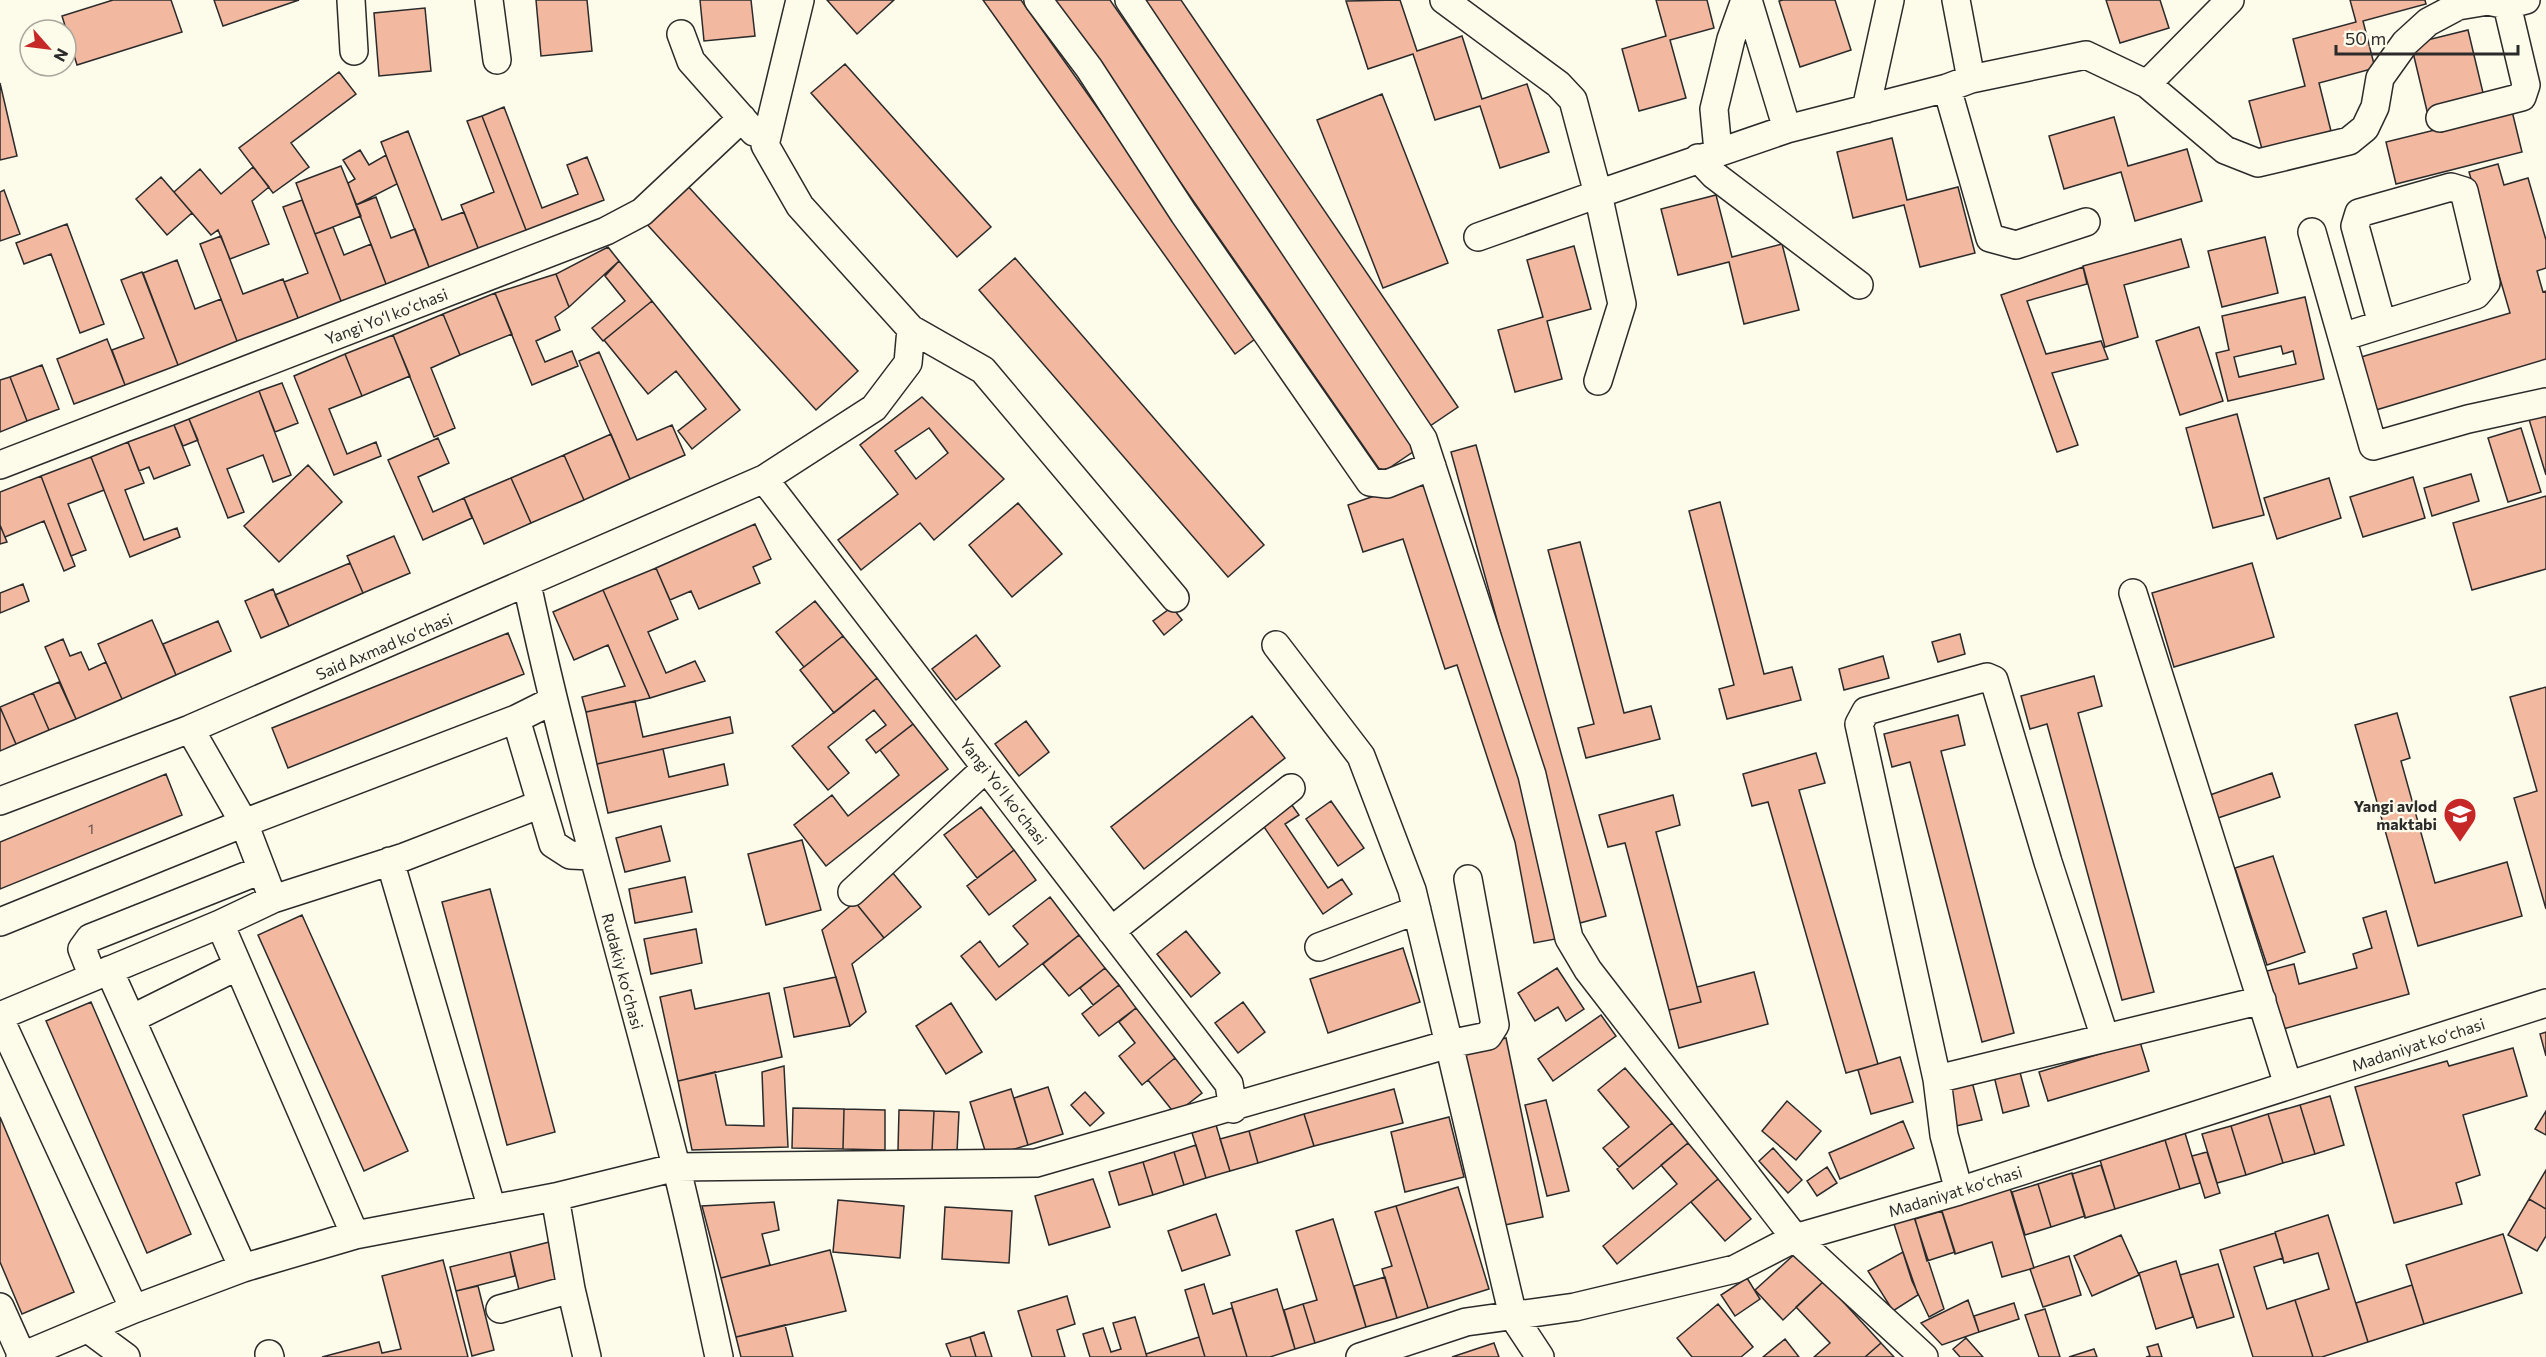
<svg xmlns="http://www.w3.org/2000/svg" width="2546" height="1357" font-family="Commissioner,sans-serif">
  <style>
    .building { fill: #f2b8a0; stroke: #2b2b2b; stroke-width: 1.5; fill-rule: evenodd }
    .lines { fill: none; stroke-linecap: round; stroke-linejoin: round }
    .minor-casing { stroke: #2b2b2b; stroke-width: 30 }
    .minor { stroke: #fdfbea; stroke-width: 27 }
    .labels { text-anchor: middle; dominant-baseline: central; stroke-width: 4.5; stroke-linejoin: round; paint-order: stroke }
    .number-label { font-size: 14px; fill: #5d4e48 }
    .street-label { font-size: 16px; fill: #2b2b2b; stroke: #fdfbea }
    .poi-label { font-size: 16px; font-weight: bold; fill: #2b2b2b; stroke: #fdfbea; text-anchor: end }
  </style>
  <rect width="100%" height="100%" fill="#fdfbea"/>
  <path class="building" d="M113,0H171L182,32L77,65L62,16Z
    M214,0H299L223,26Z
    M536,0H587L592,51L541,56Z
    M700,0H751L755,36L704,41Z
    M827,0H894L857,34Z
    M983,0H1021L1259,336L1235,354Z
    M1054,0H1110L1420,447L1382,473Z
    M1142,0H1181L1458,407L1430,426Z
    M1400,0L1417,51L1462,36L1482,99L1527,84L1549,152L1500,168L1480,106L1435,120L1413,54L1368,69L1346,1Z
    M1656,0H1707L1714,28L1670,40L1686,98L1639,111L1622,49L1666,36Z
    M1783,0H1835L1851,50L1800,67L1779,1Z
    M2106,0H2160L2169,28L2120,43Z
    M2350,0H2425L2426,4L2363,21L2375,68L2319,83L2331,131L2262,149L2249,101L2305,86L2293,39L2356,22Z
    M425,8L431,71L379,76L374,13Z
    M2468,30L2484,97L2427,111L2411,44Z
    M845,64L991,227L957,257L811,93Z
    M339,72L356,94L291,143L309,167L273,193L239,148Z
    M0,83L17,156L0,160Z
    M1382,94L1448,263L1383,288L1317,120Z
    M504,107L542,208L578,194L567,165L587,157L604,200L526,230L482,116Z
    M2512,111L2522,152L2396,184L2386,142Z
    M482,116L526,230L478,248L461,205L494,192L467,121Z
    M2114,117L2128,166L2187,149L2202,201L2135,221L2121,172L2064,189L2049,136Z
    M408,131L442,220L464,212L478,248L429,267L381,142Z
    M1892,138L1907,200L1958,187L1975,253L1920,267L1904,205L1853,218L1837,152Z
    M360,150L369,165L386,155L397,184L356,205L348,183L355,179L343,160Z
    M2498,164L2504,185L2528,178L2546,240V268L2537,271L2543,292L2546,291V359L2376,410L2361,357L2510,313L2469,172Z
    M341,166L361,216L315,234L296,183Z
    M253,167L269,187L252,201L269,244L230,259L218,230L211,235L174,192L200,169L221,194Z
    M161,177L192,213L167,235L136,199Z
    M685,183L858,371L816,410L644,221Z
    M4,190L20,234L0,241V192Z
    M1716,195L1732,257L1782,244L1799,310L1744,324L1729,262L1678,275L1661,209Z
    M376,197L391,238L415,229L429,267L386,284L356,205Z
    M302,200L341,301L298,318L284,282L308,273L283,207Z
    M67,224L104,324L80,333L51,254L24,264L16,243Z
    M333,227L344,255L371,244L386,284L341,301L315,234Z
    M221,236L243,294L283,279L298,318L237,341L200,244Z
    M2265,237L2278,293L2222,307L2208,251Z
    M2181,239L2189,267L2124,285L2138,337L2105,347L2083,266Z
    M1574,246L1591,309L1547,321L1562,379L1515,392L1498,330L1543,317L1527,260Z
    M608,247L619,261L569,307L556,274Z
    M1015,258L1264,545L1228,577L979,290Z
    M177,260L195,309L221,299L237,341L178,365L143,273Z
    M619,261L652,301L603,341L592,328L625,301L605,276Z
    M2083,267L2087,284L2027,301L2046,354L2101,341L2108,359L2052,373L2078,445L2057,452L2001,295Z
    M142,272L178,365L125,385L112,350L144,338L121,280Z
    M556,274L569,307L555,317L560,330L536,341L545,362L572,351L578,366L532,385L495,293Z
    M495,293L512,334L460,355L443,314Z
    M2305,297L2324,379L2228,401L2216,353L2229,350L2222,316ZM2281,346L2283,354L2293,351L2296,364L2239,377L2234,357Z
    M652,301L740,410L692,449L678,431L706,409L676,371L648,394L604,340Z
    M443,314L460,355L431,368L455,428L434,437L393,335Z
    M2199,327L2223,401L2180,415L2156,341Z
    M393,335L410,376L362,396L345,354Z
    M107,339L125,385L74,404L57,359Z
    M599,352L637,440L672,425L685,455L630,479L579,361Z
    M345,354L362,396L329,409L347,454L376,442L381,456L334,475L294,376Z
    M42,365L59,409L27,421L10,377Z
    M10,377L27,421L0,432V380Z
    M282,383L298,423L275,432L259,391Z
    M259,391L291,475L273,482L263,455L227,469L244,512L228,518L189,419Z
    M922,397L1004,479L934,540L920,523L861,570L838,540L898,494L860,445ZM929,428L948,453L916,479L895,451Z
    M2546,410V475L2528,416Z
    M2237,414L2264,515L2213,528L2186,428Z
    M189,419L198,440L183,446L174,425Z
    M174,425L190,465L154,479L149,467L139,471L128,442Z
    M2521,428L2541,492L2508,502L2488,438Z
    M611,434L630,479L584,500L564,455Z
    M438,438L449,463L418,477L433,512L464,498L472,518L423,540L388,460Z
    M128,442L144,483L125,490L144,540L177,528L180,537L130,557L91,457Z
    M1476,445L1606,916L1580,923L1451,452Z
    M564,455L584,500L531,523L511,478Z
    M91,457L104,490L68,504L86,550L71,556L41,476Z
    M308,465L342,502L279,562L244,526Z
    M2471,474L2479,501L2432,516L2424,488Z
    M41,476L75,566L64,571L44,521L5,537L0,525V492Z
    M2413,477L2425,518L2363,537L2350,497Z
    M511,478L531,523L484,544L464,498Z
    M2329,478L2341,518L2277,539L2264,498Z
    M1424,479L1540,841L1561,938L1534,943L1515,842L1457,665L1445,669L1403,539L1363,552L1348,505Z
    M2546,496V569L2472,590L2453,523Z
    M1720,502L1764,674L1792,667L1801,700L1727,719L1719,689L1734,685L1689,511Z
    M1018,503L1062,554L1012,597L969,545Z
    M755,524L771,559L753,567L760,583L699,609L691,591L670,600L656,568Z
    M0,525L7,542L0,544Z
    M394,536L410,573L363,593L347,556Z
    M1580,542L1624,713L1651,706L1660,739L1586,758L1578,728L1594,724L1548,550Z
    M350,563L363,593L289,626L275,595Z
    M2252,563L2274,637L2174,667L2152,593Z
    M656,568L678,619L648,632L666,673L695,661L705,681L650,698L603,590Z
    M23,584L29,601L0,613V593Z
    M273,589L289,626L261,638L245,601Z
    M603,590L650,698L586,712L582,697L625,686L608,645L574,660L553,612Z
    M815,601L843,636L804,667L776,632Z
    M1172,607L1182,620L1164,635L1153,621Z
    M152,620L176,675L122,699L98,644Z
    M218,621L231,651L176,675L163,644Z
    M508,633L524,674L288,768L272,728Z
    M1960,634L1965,654L1938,662L1932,642Z
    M976,635L1000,666L956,700L932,669Z
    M843,636L877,678L834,713L800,670Z
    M63,639L70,656L81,652L89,670L106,662L122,699L76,719L45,647Z
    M1883,656L1889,678L1844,690L1839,669Z
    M2094,676L2102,706L2078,713L2154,992L2122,1000L2047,724L2030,729L2021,696Z
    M877,678L913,724L876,753L866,740L886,725L874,710L828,747L849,773L828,790L792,746Z
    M59,682L76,719L49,730L33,693Z
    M2546,687V909L2514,798L2537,791L2510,697Z
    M33,693L49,730L16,744L0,707Z
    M635,701L643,737L730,717L733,733L597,764L586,712Z
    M0,707L16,744L0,751Z
    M2397,713L2410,758L2401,761L2435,883L2507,862L2522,916L2418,946L2355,725Z
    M1958,715L1965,745L1941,751L2014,1033L1982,1042L1910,762L1892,767L1884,734Z
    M1252,716L1285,758L1144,869L1111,827Z
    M1026,721L1049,752L1019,776L995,744Z
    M913,724L948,769L826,866L794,825L832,795L848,816L899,775L880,750Z
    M663,749L669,777L724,764L728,785L608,813L597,764Z
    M1816,753L1825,783L1799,790L1878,1064L1846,1073L1768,802L1752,806L1743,774Z
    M2272,773L2280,797L2218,818L2210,795Z
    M166,774L182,815L0,889V842Z
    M1673,795L1680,825L1656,832L1701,1002L1669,1010L1625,843L1608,847L1599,815Z
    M1289,801L1299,815L1285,824L1328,888L1342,879L1352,894L1323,914L1260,821Z
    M1331,801L1364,848L1338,866L1306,819Z
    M981,807L1014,850L977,878L944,835Z
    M661,826L670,861L625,872L616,838Z
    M802,840L821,910L766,925L748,854Z
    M1014,850L1036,880L989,915L967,886Z
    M2273,856L2305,952L2267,965L2235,868Z
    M892,872L921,907L884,938L855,902Z
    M685,877L692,912L635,923L629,889Z
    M490,889L555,1132L507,1145L442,902Z
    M1050,897L1079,935L996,1000L961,956L980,941L999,967L1028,944L1013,926Z
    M855,902L884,938L852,964L866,1012L850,1026L822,930Z
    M2386,911L2409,994L2283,1029L2267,971L2294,964L2299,984L2357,968L2353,954L2372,948L2363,918Z
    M302,915L408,1151L364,1171L258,935Z
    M696,929L702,963L651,974L644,939Z
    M1186,931L1220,973L1191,997L1157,954Z
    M1079,935L1105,968L1069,996L1043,964Z
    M1403,948L1420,1002L1328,1033L1310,979Z
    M1105,968L1119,985L1093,1005L1080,988Z
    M1557,968L1584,1009L1566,1021L1558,1007L1535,1021L1518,993Z
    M1754,972L1768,1024L1679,1048L1669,1010L1701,1002L1697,987Z
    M836,977L850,1026L794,1037L784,988Z
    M1119,985L1136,1008L1099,1036L1082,1014Z
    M691,990L695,1009L769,993L782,1057L678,1081L660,997Z
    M91,1002L191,1234L147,1253L46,1021Z
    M1243,1002L1265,1032L1238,1053L1215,1023Z
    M951,1003L982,1052L946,1074L916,1026Z
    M1136,1008L1175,1058L1142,1085L1119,1056L1135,1043L1119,1022Z
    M1601,1015L1616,1036L1553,1081L1538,1059Z
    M2546,1032V1056L2540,1034Z
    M1506,1038L1543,1217L1500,1226L1462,1048Z
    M2140,1042L2149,1071L2048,1101L2039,1072Z
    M2513,1048L2527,1096L2463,1115L2480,1175L2456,1183L2462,1204L2394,1223L2355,1087L2447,1061L2449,1066Z
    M1900,1057L1913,1102L1871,1114L1858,1070Z
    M1175,1058L1202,1093L1175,1114L1148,1080Z
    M2018,1065L2029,1106L2003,1113L1993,1072Z
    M784,1066L788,1147L692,1150L678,1081L715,1072L726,1125L764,1126L762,1072Z
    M1625,1068L1672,1123L1619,1167L1603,1148L1629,1127L1598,1090Z
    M1971,1078L1982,1120L1956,1126L1945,1085Z
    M1048,1087L1063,1134L1028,1145L1014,1098Z
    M1011,1089L1028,1145L987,1157L970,1102Z
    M1394,1089L1403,1123L1314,1146L1304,1114Z
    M1085,1092L1104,1113L1090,1126L1071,1105Z
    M2330,1096L2344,1145L2315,1154L2300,1105Z
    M1546,1100L1569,1191L1547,1196L1525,1105Z
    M1787,1101L1821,1131L1796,1160L1762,1131Z
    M2300,1105L2315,1154L2283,1163L2268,1114Z
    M793,1108L844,1109L843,1149L792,1148Z
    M844,1109L885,1110V1150L843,1149Z
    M899,1110L934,1111L932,1151L898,1150Z
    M934,1111L959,1112L957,1152L932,1151Z
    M2546,1111V1135L2535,1129Z
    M1304,1114L1314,1146L1258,1163L1249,1131Z
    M2268,1114L2283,1163L2246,1175L2231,1126Z
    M0,1117L74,1292L22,1314L0,1262Z
    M1449,1117L1464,1177L1405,1192L1391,1132Z
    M1903,1121L1914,1148L1840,1179L1829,1153Z
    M1672,1123L1688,1143L1633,1189L1617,1169Z
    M1216,1125L1230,1171L1206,1178L1192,1133Z
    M2231,1126L2246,1175L2217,1183L2202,1134Z
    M1249,1131L1258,1163L1230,1171L1220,1139Z
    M2185,1133L2200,1183L2180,1189L2165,1140Z
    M2165,1140L2180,1189L2115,1209L2100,1160Z
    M1688,1143L1718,1179L1617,1264L1603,1246L1677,1184L1661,1165Z
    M1196,1145L1206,1178L1184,1185L1174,1152Z
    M1773,1148L1802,1180L1788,1193L1759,1161Z
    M1174,1152L1184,1185L1153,1195L1143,1162Z
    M2207,1152L2220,1193L2205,1198L2192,1156Z
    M1143,1162L1153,1195L1119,1205L1109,1172Z
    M2101,1165L2115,1209L2085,1218L2072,1174Z
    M1827,1167L1837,1183L1817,1196L1807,1181Z
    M2546,1170V1209L2529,1199Z
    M2072,1173L2085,1216L2051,1227L2038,1184Z
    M1093,1179L1110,1227L1049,1245L1035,1196Z
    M1718,1179L1751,1219L1725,1241L1691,1202Z
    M2038,1184L2051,1227L2025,1235L2012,1192Z
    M1458,1187L1489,1289L1428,1308L1396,1206Z
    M2010,1188L2034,1268L2002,1277L1992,1242L1955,1254L1941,1209Z
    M2529,1199L2546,1209V1236L2537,1251L2508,1235Z
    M838,1200L904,1206L900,1258L833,1252Z
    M774,1202L779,1230L762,1234L770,1265L721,1278L702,1206Z
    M1396,1206L1428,1308L1397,1318L1382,1269L1392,1266L1375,1212Z
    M945,1207L1012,1211L1009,1263L942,1259Z
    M1942,1211L1955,1252L1927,1261L1915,1219Z
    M1216,1214L1230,1255L1182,1271L1168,1231Z
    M2328,1215L2368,1342L2322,1357H2313L2295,1300L2329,1289L2318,1253L2284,1263L2275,1232Z
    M1914,1217L1944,1309L1929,1317L1912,1281L1894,1224Z
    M1333,1219L1366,1327L1315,1343L1303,1304L1317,1300L1296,1231Z
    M2275,1233L2283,1258L2254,1267L2267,1309L2295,1300L2313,1357H2253L2220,1250Z
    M2503,1234L2522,1293L2424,1324L2406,1265Z
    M2121,1235L2139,1275L2092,1296L2074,1256Z
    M557,1240L567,1282L520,1294L510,1252Z
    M830,1250L846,1311L736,1337L721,1278Z
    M1798,1251L1824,1281L1783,1320L1755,1290Z
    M510,1252L515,1276L456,1291L450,1267Z
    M1903,1252L1918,1295L1893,1311L1868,1271Z
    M2069,1256L2081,1295L2043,1307L2030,1269Z
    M443,1260L468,1357H322L379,1342L382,1353L401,1349L382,1276Z
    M2176,1261L2193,1317L2156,1329L2139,1273Z
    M2218,1264L2234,1317L2197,1328L2180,1275Z
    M1385,1277L1397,1318L1366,1327L1354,1286Z
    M1747,1278L1760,1299L1735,1316L1721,1295Z
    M1824,1281L1881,1343L1865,1357H1814L1830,1343L1796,1307Z
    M1204,1284L1213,1314L1232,1308L1247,1357H1205L1185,1290Z
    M2412,1285L2424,1324L2368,1342L2356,1303Z
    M478,1286L494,1350L472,1356L456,1291Z
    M1277,1289L1295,1349L1270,1357H1247L1231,1303Z
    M1067,1296L1075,1324L1057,1330L1065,1357H1032L1018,1311Z
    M1968,1300L1979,1332L1942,1345L1921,1323Z
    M2014,1303L2019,1319L1979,1332L1974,1316Z
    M1303,1304L1315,1343L1295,1349L1284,1310Z
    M1718,1304L1753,1347L1741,1357H1692L1677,1338Z
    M2045,1309L2060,1357H2039L2025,1315Z
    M1135,1317L1147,1357H1090L1083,1334L1103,1328L1111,1352L1121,1349L1113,1323Z
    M785,1325L793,1357H741L736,1337Z
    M984,1332L992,1357H976L970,1337Z
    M970,1337L976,1357H951L946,1344Z
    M1199,1337L1205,1357H1147L1146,1354Z
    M1966,1338L1983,1357H1960L1953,1349Z
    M1785,1339L1799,1357H1763Z
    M1494,1343L1499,1357H1452Z
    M1881,1343L1894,1357H1865Z
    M2158,1344L2162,1357H2146L2150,1356L2147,1347Z
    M2094,1349L2097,1357H2069Z"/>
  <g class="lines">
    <g class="minor-casing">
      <path id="minor" d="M351,0L354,51
        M489,0L497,60
        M1038,0L1089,68L1184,214L1370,482L1387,484L1432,466
        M1129,0L1423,439L1532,775L1569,938L1588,970L1795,1238L1924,1357
        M1444,0L1558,84L1573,100L1598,194L1478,237
        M1956,0L1971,79
        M681,34L691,61L754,132
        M2147,84L2230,0
        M1947,88L1990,238L2016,245L2086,222
        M1866,109L1890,0
        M2440,118L2522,97L2526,85L2507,5
        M1787,129L1947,88L1971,79L2086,55L2147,84L2225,150L2258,163L2349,141L2365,128L2375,107L2380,78L2405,43L2428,22L2458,6L2488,1L2507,5L2526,0
        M1718,151L1714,109L1731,39L1745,0
        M1698,158L1714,175L1859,285
        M2312,232L2373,446L2468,419L2546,402
        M911,329L983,370L1175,598
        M2342,337L2476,295L2486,283L2464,191L2451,187L2359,213L2355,226L2382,324
        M1598,381L1622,304L1598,194L1787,129L1748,0
        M0,465L606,231L642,212L742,118
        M764,479L1229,1084L1233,1109
        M527,584C569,780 627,972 676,1166C692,1229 705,1293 719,1357
        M2133,593L2288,1085
        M1276,645L1361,756L1412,890L1449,1044L1488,1036L1495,1025L1468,879
        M516,719L553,844L570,855L592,856
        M190,729L244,823L273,899L404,857L541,804
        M0,801L190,729L764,479L874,408L908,363L911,329L800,206L765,145L800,0
        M390,861L492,1209
        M852,892L986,768
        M0,922L244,823L516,719L552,701
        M220,924L355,1235
        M1111,931L1291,788
        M1319,947L1417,910
        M109,970L243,1268
        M93,977L82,949L90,938L261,870
        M0,1016L220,924L273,899
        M0,1019L134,1309
        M131,1019L238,966
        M1937,1079L1859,724L1866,711L1987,677L1994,680L2048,862L2105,1038
        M1959,1191L1944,1135L1937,1079L2262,1000
        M555,1197L571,1289L587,1357
        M0,1307L22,1356
        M500,1309L571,1289
        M88,1329L126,1357
        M269,1354L270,1357
        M20,1357L134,1309L243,1268L355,1235L555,1197L677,1167L1036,1163L1449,1044L1513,1316L1540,1357
        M1360,1357L1466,1322L1575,1307L1735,1269L1795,1238L1959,1191L2546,1003"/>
    </g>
    <use href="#minor" class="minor"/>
  </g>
  <defs>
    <g id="school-pin" transform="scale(1.725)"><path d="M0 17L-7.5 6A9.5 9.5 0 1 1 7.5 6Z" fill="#c62828" stroke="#fdfbea"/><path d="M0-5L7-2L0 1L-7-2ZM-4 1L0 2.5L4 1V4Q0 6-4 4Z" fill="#fff"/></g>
  </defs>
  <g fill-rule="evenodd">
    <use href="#school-pin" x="2460" y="814"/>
  </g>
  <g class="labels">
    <g class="number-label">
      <text x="91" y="828">1</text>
    </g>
    <g class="street-label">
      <text transform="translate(386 316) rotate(-21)">Yangi Yoʻl koʻchasi</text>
      <text transform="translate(384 646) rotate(-23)">Said Axmad koʻchasi</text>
      <text transform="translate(1004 791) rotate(52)">Yangi Yoʻl koʻchasi</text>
      <text transform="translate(623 971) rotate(75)">Rudakiy koʻchasi</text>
      <text transform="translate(2418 1044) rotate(-18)">Madaniyat koʻchasi</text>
      <text transform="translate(1955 1191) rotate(-17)">Madaniyat koʻchasi</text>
    </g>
    <g class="poi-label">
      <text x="2437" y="805">Yangi avlod<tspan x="2437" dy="18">maktabi</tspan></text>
    </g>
  </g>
  <g transform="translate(48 48) rotate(118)"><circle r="28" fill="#fdfbea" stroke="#a9a89e" stroke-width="1.5"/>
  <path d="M0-4.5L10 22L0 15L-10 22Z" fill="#c62828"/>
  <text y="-9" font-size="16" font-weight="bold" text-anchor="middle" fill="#2b2b2b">N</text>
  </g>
  <path d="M2336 45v9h182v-9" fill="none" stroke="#2b2b2b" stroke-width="3"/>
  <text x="2345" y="45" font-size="18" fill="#2b2b2b" stroke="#fdfbea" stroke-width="4.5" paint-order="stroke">50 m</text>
</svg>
